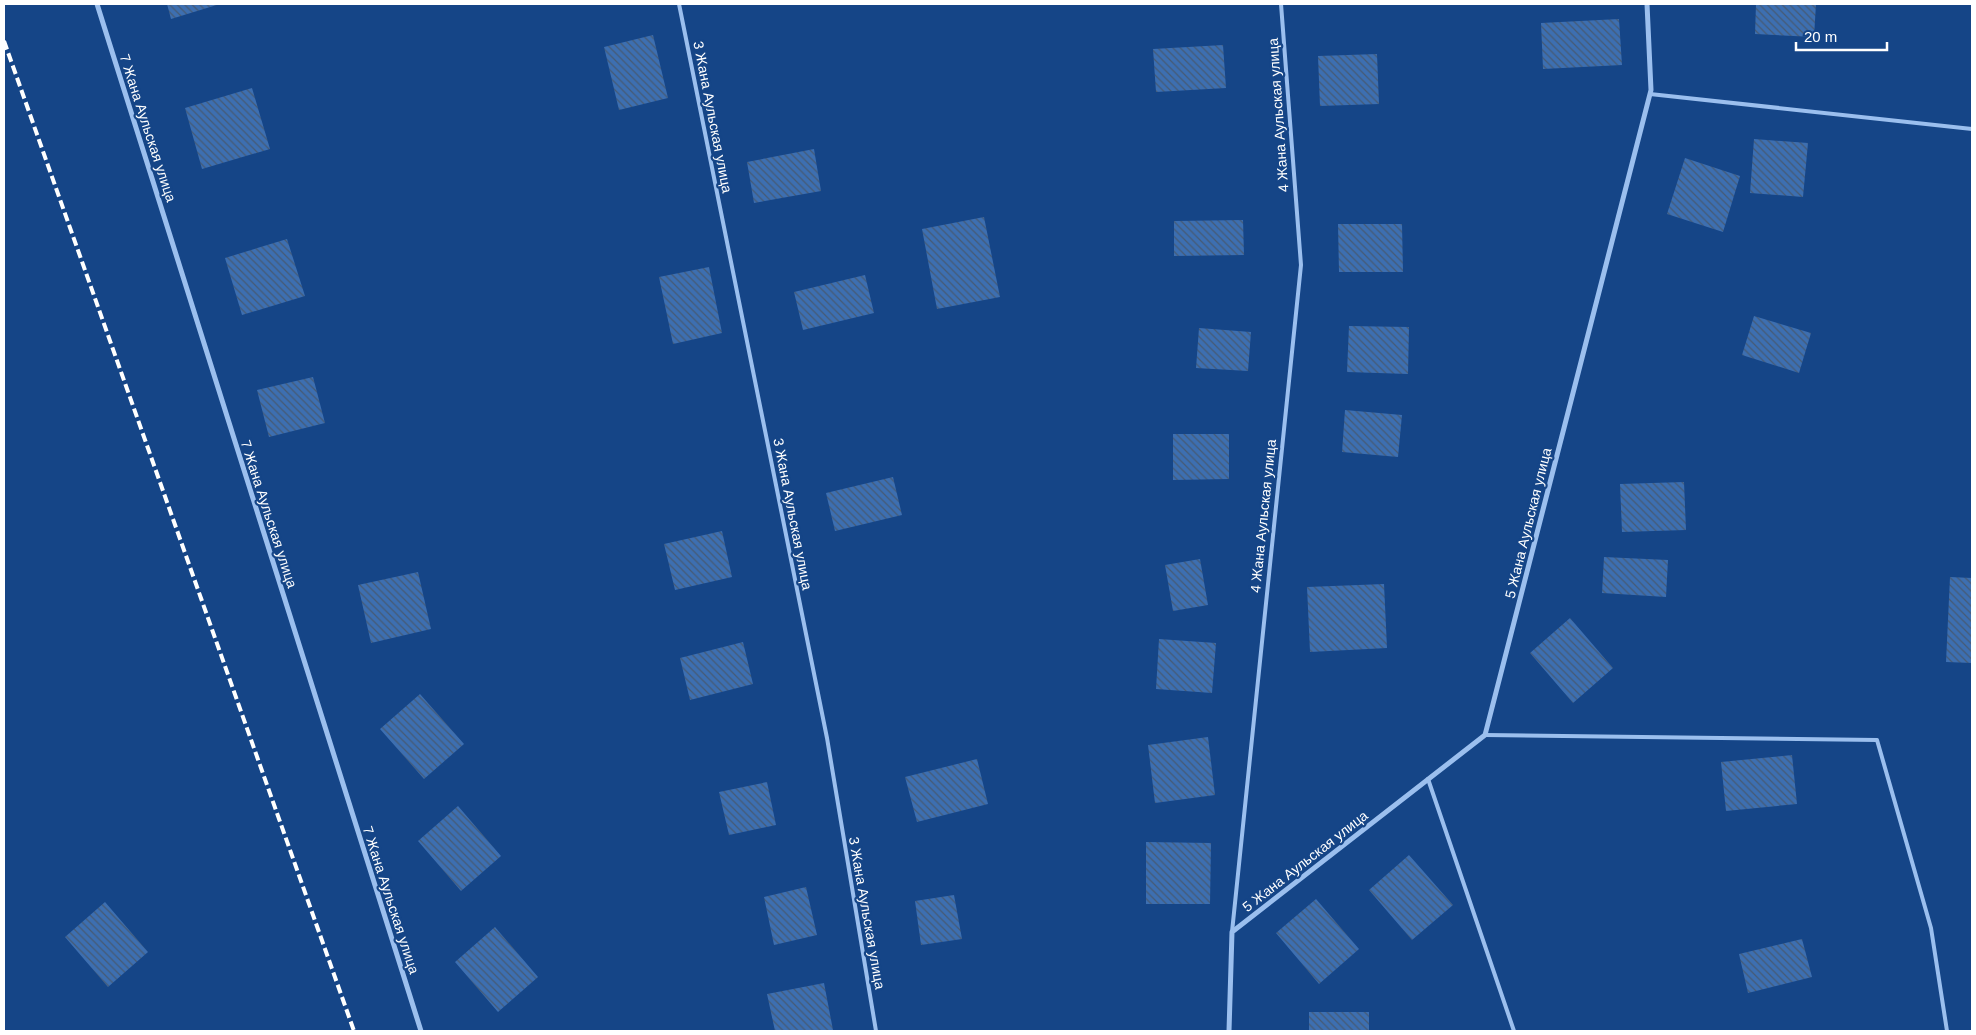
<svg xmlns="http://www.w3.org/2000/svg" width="1976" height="1035" font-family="Arial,sans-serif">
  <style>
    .building { fill: url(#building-back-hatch) }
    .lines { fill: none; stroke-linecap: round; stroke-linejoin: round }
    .lane { stroke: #9bbfee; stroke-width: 4 }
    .street { stroke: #9bbfee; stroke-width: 5 }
    .rail { stroke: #fff; stroke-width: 4; stroke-dasharray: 9 4; stroke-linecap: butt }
    .labels { text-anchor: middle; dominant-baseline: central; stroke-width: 4.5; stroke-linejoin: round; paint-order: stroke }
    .street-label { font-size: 14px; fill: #fff; stroke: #154587 }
  </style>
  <defs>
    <pattern id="building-back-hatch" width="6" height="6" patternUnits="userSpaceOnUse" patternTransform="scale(1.25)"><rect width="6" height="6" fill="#3d6fb1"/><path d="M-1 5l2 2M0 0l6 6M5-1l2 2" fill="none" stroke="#465a74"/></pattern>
  </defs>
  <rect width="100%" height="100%" fill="#154587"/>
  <path class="building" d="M167,4H220L171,19Z
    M1756,4H1816L1814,37L1755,34Z
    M1619,19L1622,65L1543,69L1541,23Z
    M653,35L668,98L619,110L604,47Z
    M1223,45L1226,88L1156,92L1153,49Z
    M1377,54L1379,104L1320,106L1318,56Z
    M252,88L270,149L202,169L185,108Z
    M1754,139L1808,143L1803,197L1750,193Z
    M814,149L821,191L754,203L747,162Z
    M1685,158L1740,176L1723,232L1667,214Z
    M984,217L1000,297L937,309L922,229Z
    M1243,220L1244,255L1174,256V221Z
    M1338,224H1402L1403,272H1339Z
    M287,239L305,296L242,315L225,258Z
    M709,267L722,333L673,344L659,277Z
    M865,275L874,313L803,330L794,292Z
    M1754,316L1811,333L1799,373L1742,355Z
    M1349,326L1409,327L1408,374L1347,372Z
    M1199,328L1251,332L1248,371L1196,368Z
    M313,377L325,423L269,437L257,390Z
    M1345,410L1402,415L1398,457L1342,452Z
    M1173,434H1229V479L1173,480Z
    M893,477L902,515L835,531L826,493Z
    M1684,482L1686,530L1622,532L1620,484Z
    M722,531L732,577L675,590L664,544Z
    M1604,557L1668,560L1666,597L1602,593Z
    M1200,559L1208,605L1173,611L1165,565Z
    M418,572L431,629L371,643L358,585Z
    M1950,577L1972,578V663L1946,662Z
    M1384,584L1387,648L1310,652L1307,587Z
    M1570,618L1613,668L1573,703L1530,653Z
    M1159,639L1216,643L1212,693L1156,689Z
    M743,642L753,684L690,700L680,658Z
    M420,694L464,744L424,779L380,729Z
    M1208,737L1215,795L1155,803L1148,745Z
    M1792,755L1797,804L1726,811L1721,762Z
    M977,759L988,804L917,822L905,777Z
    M767,782L776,825L729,835L719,792Z
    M458,806L501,856L461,891L418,841Z
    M1146,842L1211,843L1210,904H1146Z
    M1409,855L1453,905L1412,940L1369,890Z
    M806,887L817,935L774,945L764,897Z
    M954,895L962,939L921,945L915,901Z
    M1316,899L1359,949L1319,984L1276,933Z
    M105,902L148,952L108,987L65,937Z
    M495,927L538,977L498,1012L455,962Z
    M1802,939L1812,977L1748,993L1739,954Z
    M824,983L833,1030L775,1031L767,994Z
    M1309,1012H1369V1031H1309Z"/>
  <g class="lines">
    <path class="lane" d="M679,4L827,738L876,1031
      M1650,94L1972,129
      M1485,735L1877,740L1931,928L1947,1031
      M1428,779L1514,1031
      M1232,932L1301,265L1281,4"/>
    <path class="street" d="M97,4L421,1031
      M1229,1031L1232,932L1485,735L1651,90L1647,4"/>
    <path class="rail" d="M4,41L354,1031"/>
  </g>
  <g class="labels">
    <g class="street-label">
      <text transform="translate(1278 115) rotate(-94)">4 Жана Аульская улица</text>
      <text transform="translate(713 117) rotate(79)">3 Жана Аульская улица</text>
      <text transform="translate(148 128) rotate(72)">7 Жана Аульская улица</text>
      <text transform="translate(269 514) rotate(72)">7 Жана Аульская улица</text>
      <text transform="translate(793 514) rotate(79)">3 Жана Аульская улица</text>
      <text transform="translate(1263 516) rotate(-84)">4 Жана Аульская улица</text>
      <text transform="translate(1528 523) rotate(-76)">5 Жана Аульская улица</text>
      <text transform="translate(1305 861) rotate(-38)">5 Жана Аульская улица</text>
      <text transform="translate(391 900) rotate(72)">7 Жана Аульская улица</text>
      <text transform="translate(867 913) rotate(80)">3 Жана Аульская улица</text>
    </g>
  </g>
  <rect width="1976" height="1035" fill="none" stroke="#ffffff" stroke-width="10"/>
  <path d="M1796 42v8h91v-8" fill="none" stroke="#ffffff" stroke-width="2.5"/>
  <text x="1804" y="42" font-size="15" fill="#ffffff" stroke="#154587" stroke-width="4" paint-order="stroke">20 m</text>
</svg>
